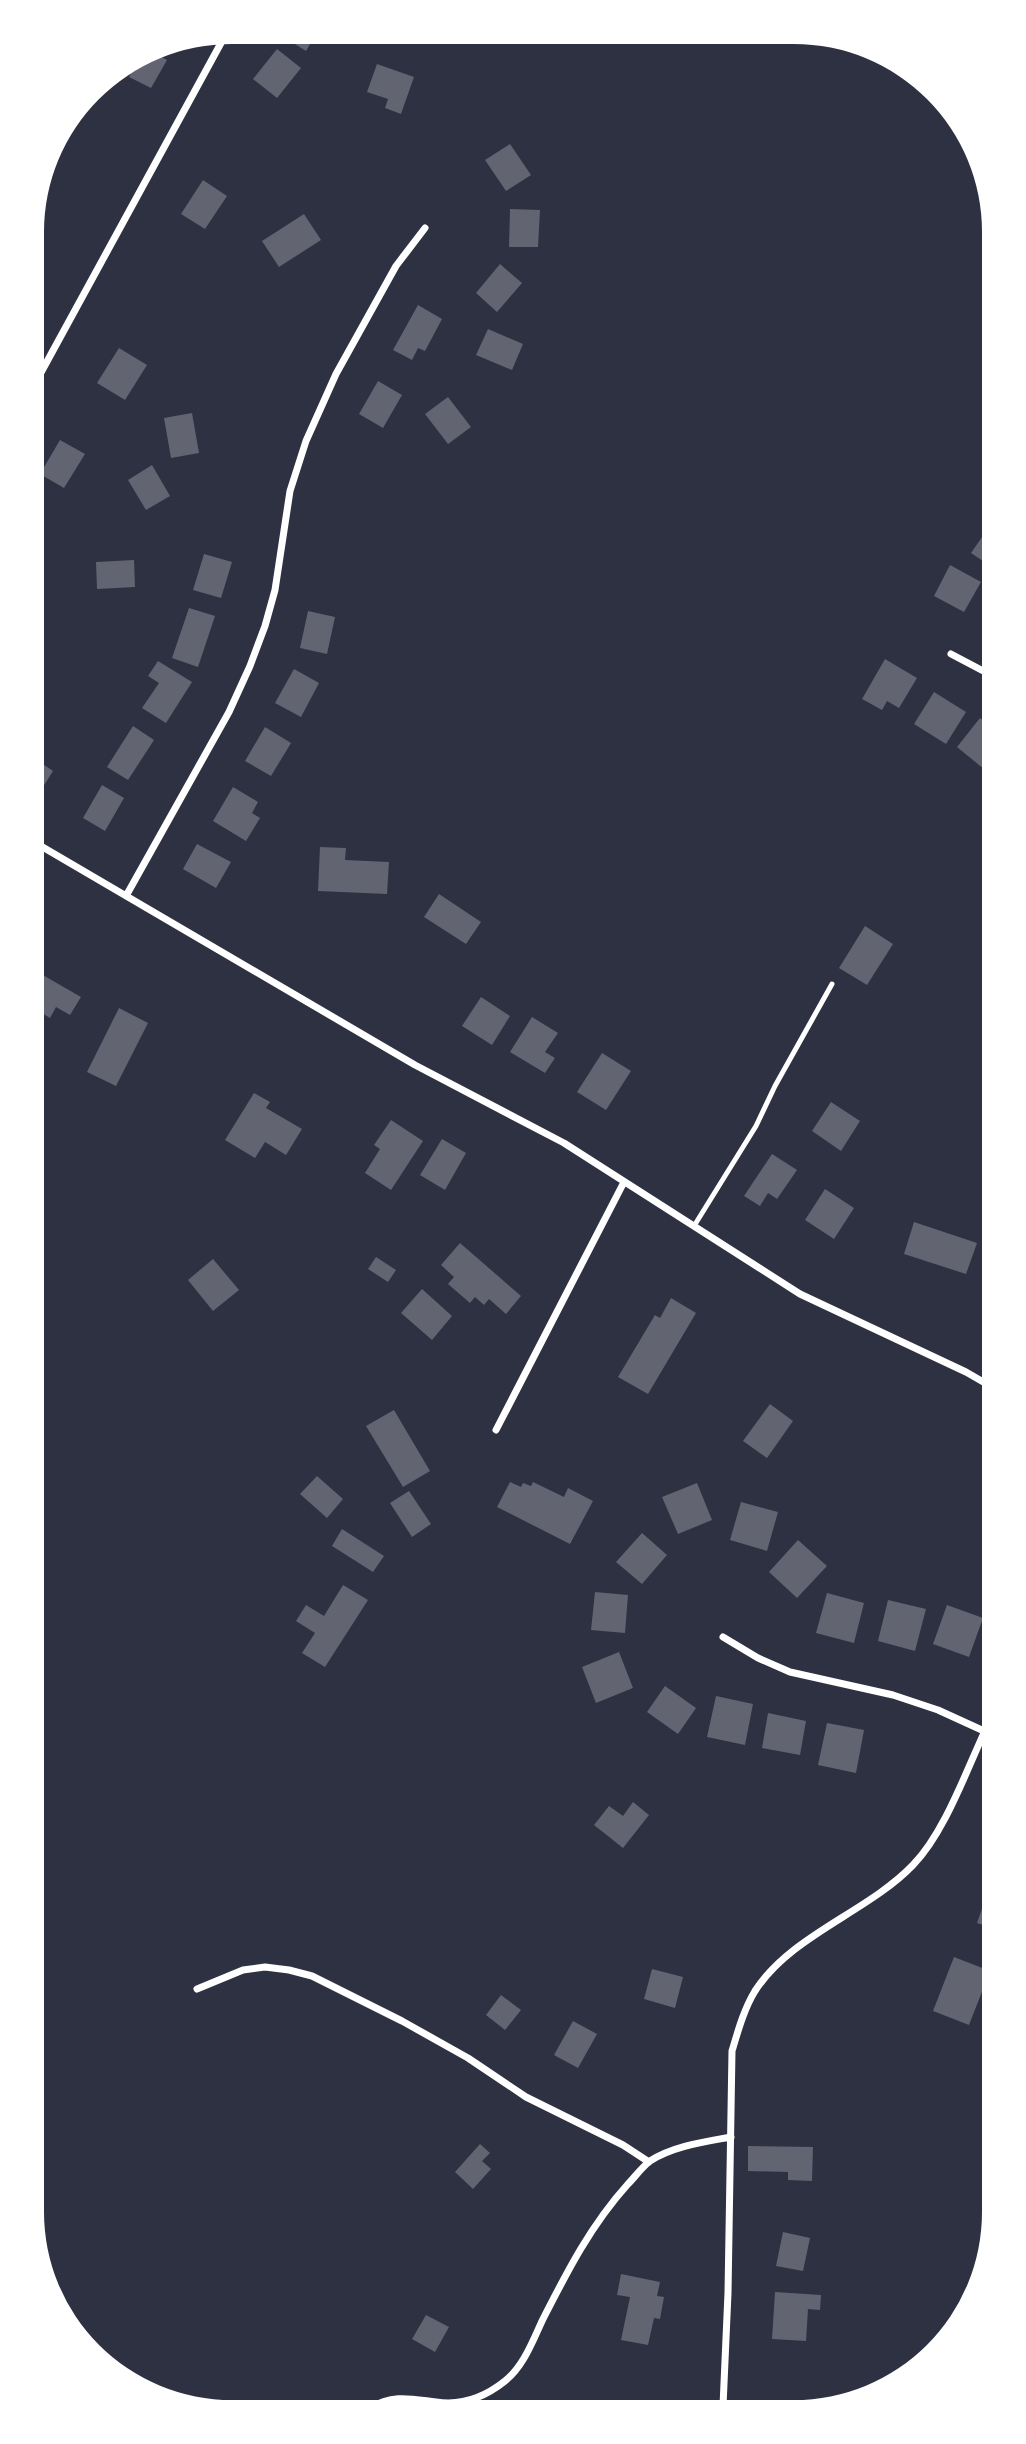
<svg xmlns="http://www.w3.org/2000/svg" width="1026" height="2444" font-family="'DM Sans',sans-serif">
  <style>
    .building { fill: #626471 }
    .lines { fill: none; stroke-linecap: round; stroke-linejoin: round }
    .service { stroke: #fff; stroke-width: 5 }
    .minor { stroke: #fff; stroke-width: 7 }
  </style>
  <rect width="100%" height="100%" fill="#2d3142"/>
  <path class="building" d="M281,32H317L306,51L279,34Z
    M277,49L301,68L277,98L253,79Z
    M149,50L167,60L151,88L129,77L140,56Z
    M377,64L414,77L401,114L385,108L388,99L367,92Z
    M510,144L531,175L506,191L485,160Z
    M203,180L227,196L205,229L181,214Z
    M510,209L540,210L538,247H509Z
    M304,214L321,240L279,267L262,241Z
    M500,264L522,283L497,312L476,293Z
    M418,305L442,319L425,351L418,348L412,360L393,350Z
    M488,329L523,344L512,370L476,355Z
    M119,348L147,365L125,400L97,383Z
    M378,381L402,395L383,428L359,414Z
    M448,397L471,427L448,444L425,414Z
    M192,413L199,453L171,458L164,418Z
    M60,440L85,454L64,488L40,474Z
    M152,465L170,496L146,510L128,480Z
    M989,527V565L971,553Z
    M204,554L232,562L221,598L193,590Z
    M134,560L135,587L97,589L96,562Z
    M950,565L981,582L964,612L934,596Z
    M189,608L215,616L198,667L172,658Z
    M308,611L335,617L327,654L300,648Z
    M885,659L917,678L899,708L887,701L882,710L862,699Z
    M158,661L192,682L166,723L142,708L159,683L148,676Z
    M294,669L319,683L301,717L275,703Z
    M934,692L966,712L946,744L914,724Z
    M980,718L989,725L990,774L957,747Z
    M133,726L154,740L128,780L107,767Z
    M265,727L291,743L271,776L245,761Z
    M34,758L53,771L38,795L34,792Z
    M102,785L124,798L105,831L83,818Z
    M233,787L258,802L252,813L260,818L246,841L213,821Z
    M197,844L231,862L216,888L183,869Z
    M320,847L346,848L345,860L389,862L387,894L318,891Z
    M439,894L481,922L466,944L424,917Z
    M865,926L893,944L867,985L839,968Z
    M34,970L81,997L70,1015L56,1007L50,1018L34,1008Z
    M481,997L510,1016L492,1045L462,1026Z
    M119,1008L148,1023L116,1086L87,1072Z
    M532,1017L558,1033L545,1052L555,1058L545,1073L510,1052Z
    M602,1053L631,1071L606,1110L577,1092Z
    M254,1093L270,1102L266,1108L302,1129L286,1155L265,1142L255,1158L225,1140Z
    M831,1102L860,1121L841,1151L812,1131Z
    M391,1120L423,1141L391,1190L365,1173L380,1149L374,1145Z
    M442,1139L466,1153L445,1190L420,1175Z
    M772,1154L797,1170L777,1199L768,1193L760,1206L744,1196Z
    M825,1189L854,1208L834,1239L805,1220Z
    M914,1222L977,1243L966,1274L904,1254Z
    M460,1243L521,1296L506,1314L489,1299L484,1305L475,1297L470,1303L448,1284L454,1277L441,1265Z
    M376,1257L396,1270L388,1282L368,1269Z
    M213,1259L239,1290L213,1311L188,1280Z
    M422,1289L452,1316L432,1340L401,1313Z
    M671,1298L696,1313L648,1394L618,1377L655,1315L660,1318Z
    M770,1404L793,1421L767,1458L743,1441Z
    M394,1410L430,1471L403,1487L366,1426Z
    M317,1476L343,1499L327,1518L300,1494Z
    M510,1482L521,1487L523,1483L531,1486L533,1482L564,1497L568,1488L593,1501L570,1544L497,1507Z
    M697,1483L712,1520L678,1534L662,1497Z
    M409,1491L431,1524L412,1537L390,1503Z
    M741,1502L778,1512L767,1551L730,1540Z
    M342,1529L384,1556L373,1572L332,1546Z
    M642,1533L667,1555L642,1584L616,1562Z
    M798,1540L827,1566L797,1598L769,1572Z
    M343,1585L368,1600L325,1667L302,1653L315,1633L296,1621L306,1605L324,1616Z
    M595,1592L628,1595L625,1633L591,1630Z
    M827,1593L864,1603L854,1643L816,1633Z
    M888,1600L926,1609L915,1651L878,1641Z
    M947,1605L983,1618L969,1657L933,1644Z
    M619,1652L633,1688L596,1703L582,1667Z
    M665,1686L696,1708L678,1734L647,1712Z
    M716,1696L753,1704L745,1745L707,1737Z
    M768,1713L806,1721L800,1755L762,1748Z
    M827,1723L864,1730L856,1773L818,1765Z
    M633,1802L649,1815L623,1848L594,1825L609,1806L623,1816Z
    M993,1878V1928L977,1923Z
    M954,1957L990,1971L969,2025L933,2011Z
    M652,1969L683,1977L675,2008L644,1999Z
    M501,1995L521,2010L505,2030L486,2015Z
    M573,2021L597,2034L578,2068L554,2055Z
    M480,2144L490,2153L482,2161L491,2169L473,2189L455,2172Z
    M748,2146L813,2147L812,2181L788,2180V2172L748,2171Z
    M783,2232L810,2238L803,2271L776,2266Z
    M621,2274L660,2282L657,2296L664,2297L660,2319L654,2318L648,2345L621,2340L630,2297L617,2295Z
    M775,2292L821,2295L820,2310L808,2309L806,2341L772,2339Z
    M426,2315L449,2327L435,2352L412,2339Z"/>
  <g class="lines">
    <path class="service" d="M694,1226L756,1126L775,1086L832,984"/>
    <path class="minor" d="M32,389L227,32
      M951,654L989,674
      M34,842L415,1065L564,1143L800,1294L966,1372L992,1387
      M126,896L229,712L250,666L265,626L275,590L290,491L306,441L336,374L396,266L425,228
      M496,1430L624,1182
      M723,1637L758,1658L790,1672L893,1695L938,1710L984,1731
      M197,1989L243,1970L265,1967L289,1970L312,1976L402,2021L468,2058L526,2097L623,2145L649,2162
      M723,2406L728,2293L732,2051C738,2031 744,2009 755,1991C791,1935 868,1912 913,1865C948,1829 970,1759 993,1714
      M370,2408C393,2394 411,2399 436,2402C462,2406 485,2397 505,2381C524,2366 533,2340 543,2319C568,2270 591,2225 628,2184C635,2177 642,2167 650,2161C674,2146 704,2142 731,2137"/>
  </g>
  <path d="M0 0H1026V2444H0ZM232 44H794A188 188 0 0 1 982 232V2212A188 188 0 0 1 794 2400H232A188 188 0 0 1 44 2212V232A188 188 0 0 1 232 44Z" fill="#fff" fill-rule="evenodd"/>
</svg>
